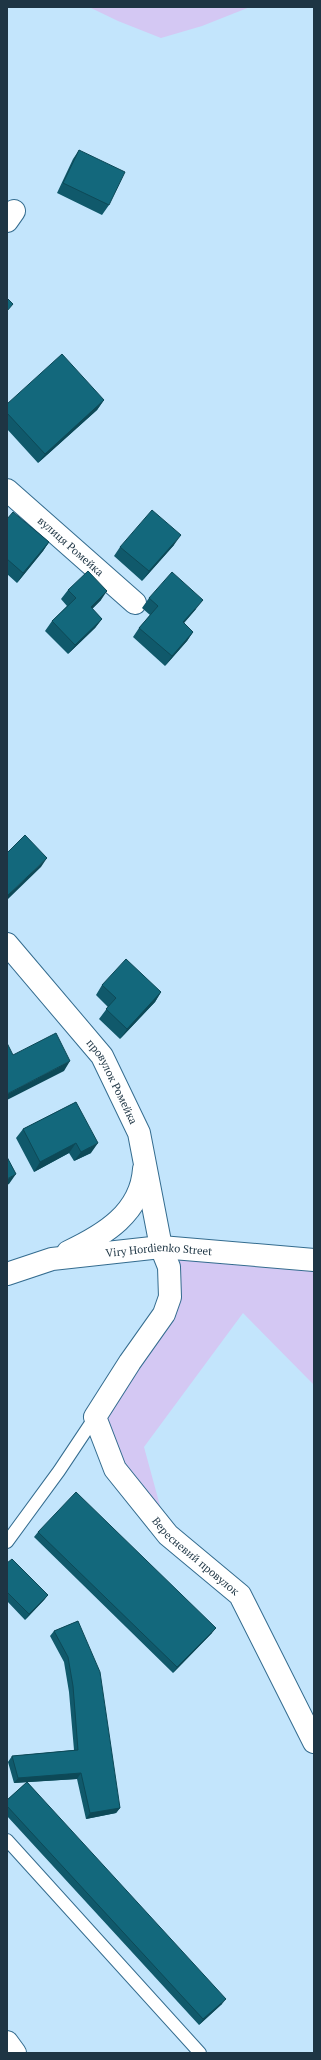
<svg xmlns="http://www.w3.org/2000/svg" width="321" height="2060" font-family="'PT Serif',serif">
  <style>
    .green { fill: #d4c8f3 }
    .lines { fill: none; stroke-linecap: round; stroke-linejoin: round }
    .service-casing { stroke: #346c8f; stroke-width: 14 }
    .minor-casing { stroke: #346c8f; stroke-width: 24 }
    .secondary-casing { stroke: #346c8f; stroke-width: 24 }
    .service { stroke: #fff; stroke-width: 12 }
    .minor { stroke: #fff; stroke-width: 22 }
    .secondary { stroke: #fff; stroke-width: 22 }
    .wall { fill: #10596b }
    .shaded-wall { fill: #0d4957 }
    .building { fill: #13687c; stroke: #0d4957 }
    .labels { text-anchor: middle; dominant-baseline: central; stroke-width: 4; stroke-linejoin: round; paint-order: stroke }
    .street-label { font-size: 11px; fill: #1e3544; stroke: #c3e5fc }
  </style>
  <rect width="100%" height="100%" fill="#c3e5fc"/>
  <path class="green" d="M89,7H250L202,26L161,38L118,21Z
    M163,1255L314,1260V1385L243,1313L144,1447L168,1535L95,1417L164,1314Z"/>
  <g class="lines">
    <g class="service-casing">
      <path id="service" d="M7,1542L59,1471L95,1417
        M7,1840L200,2053"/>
    </g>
    <g class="minor-casing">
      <g id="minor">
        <path d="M7,221L14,211"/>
        <path id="s1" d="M7,490L135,603"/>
        <path id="s2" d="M7,944L102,1056L139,1133L161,1247L169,1267L170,1297L164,1314L130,1362L95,1417L115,1469L168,1535L240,1595L314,1742"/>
        <path d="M68,1252C104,1235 141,1213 144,1169"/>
        <path id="s3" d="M7,1274L52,1259L161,1247L314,1260"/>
      </g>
    </g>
    <g class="secondary-casing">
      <path id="secondary" d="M7,2042L15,2053"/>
    </g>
    <use href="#service" class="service"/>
    <use href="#minor" class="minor"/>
    <use href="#secondary" class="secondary"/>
  </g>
  <path class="wall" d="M79,150L109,205L102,215L57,193L73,159Z
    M104,400L97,410L38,463L7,429V404Z
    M7,519L49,542L43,551L17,583L7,574Z
    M174,545L142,581L114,556L120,547Z
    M68,590L101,600L92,609L102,619L95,628L68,654L45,631L52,621L67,606L61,599Z
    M149,598L196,609L184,623L193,632L187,641L165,666L133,637L139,628L150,615L142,608Z
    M102,985L161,992L155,1002L120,1039L99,1019L108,1007L96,995Z
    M76,1102L91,1153L74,1161L69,1153L34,1172L16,1138L23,1129Z
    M38,1532L212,1633L173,1673L34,1537Z
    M7,1563L48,1595L44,1600L25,1620L7,1601Z
    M78,1621L120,1808L116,1813L86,1819L77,1779L27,1782L222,2004L199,2025L7,1816V1800L27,1782L14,1783L8,1762L12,1756L74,1750L69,1692L64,1662L50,1636L54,1631Z"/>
  <path class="shaded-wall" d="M104,400L97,410L38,463L45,454Z
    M181,535L174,545L142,581L149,571Z
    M49,542L43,551L17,583L23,573Z
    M107,591L101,600L84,617L91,607Z
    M203,600L196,609L176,632L183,622Z
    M102,619L95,628L68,654L75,645Z
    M193,632L187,641L165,666L172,656Z
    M47,858L41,867L7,900V897L8,895Z
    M161,992L155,1002L120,1039L127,1029Z
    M70,1061L64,1071L7,1100V1094Z
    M76,1143L69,1153L34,1172L40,1162Z
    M98,1143L91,1153L74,1161L81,1152Z
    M16,1174L9,1184L7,1185V1179Z
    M48,1595L44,1600L25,1620L29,1614Z
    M216,1628L212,1633L173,1673L177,1667Z
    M81,1773L77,1779L14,1783L18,1778Z
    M120,1808L116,1813L86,1819L90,1813Z
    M226,1999L222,2004L199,2025L203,2019Z"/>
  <path class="building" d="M79,150L125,172L109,205L63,183Z
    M7,298L13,304L7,311Z
    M62,354L104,400L45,454L7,413V404Z
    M152,510L181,535L149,571L120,547Z
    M13,512L49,542L23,573L7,559V519Z
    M88,571L107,591L91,607L102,619L75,645L52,621L76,598L68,590Z
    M172,572L203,600L183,622L193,632L172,656L139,628L158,606L149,598Z
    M25,835L47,858L8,895L7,894V853Z
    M126,959L161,992L127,1029L106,1009L116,998L102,985Z
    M56,1033L70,1061L7,1094V1043L13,1055Z
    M76,1102L98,1143L81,1152L76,1143L40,1162L23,1129Z
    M7,1157L16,1174L7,1179Z
    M76,1492L216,1628L177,1667L38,1532Z
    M12,1559L48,1595L29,1614L7,1592V1563Z
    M78,1621L100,1672L120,1808L90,1813L81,1773L18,1778L12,1756L78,1750L73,1686L68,1657L54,1631Z
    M27,1782L226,1999L203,2019L7,1806V1800Z"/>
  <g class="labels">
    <g class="street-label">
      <text stroke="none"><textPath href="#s1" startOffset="85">вулиця Ромейка</textPath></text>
      <text stroke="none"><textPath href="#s2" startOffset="174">провулок Ромейка</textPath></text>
      <text stroke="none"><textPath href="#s3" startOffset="155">Viry Hordienko Street</textPath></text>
      <text stroke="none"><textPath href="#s2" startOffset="717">Вересневий провулок</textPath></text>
    </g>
  </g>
  <rect width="321" height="2060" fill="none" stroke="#1e3544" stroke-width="16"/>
</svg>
